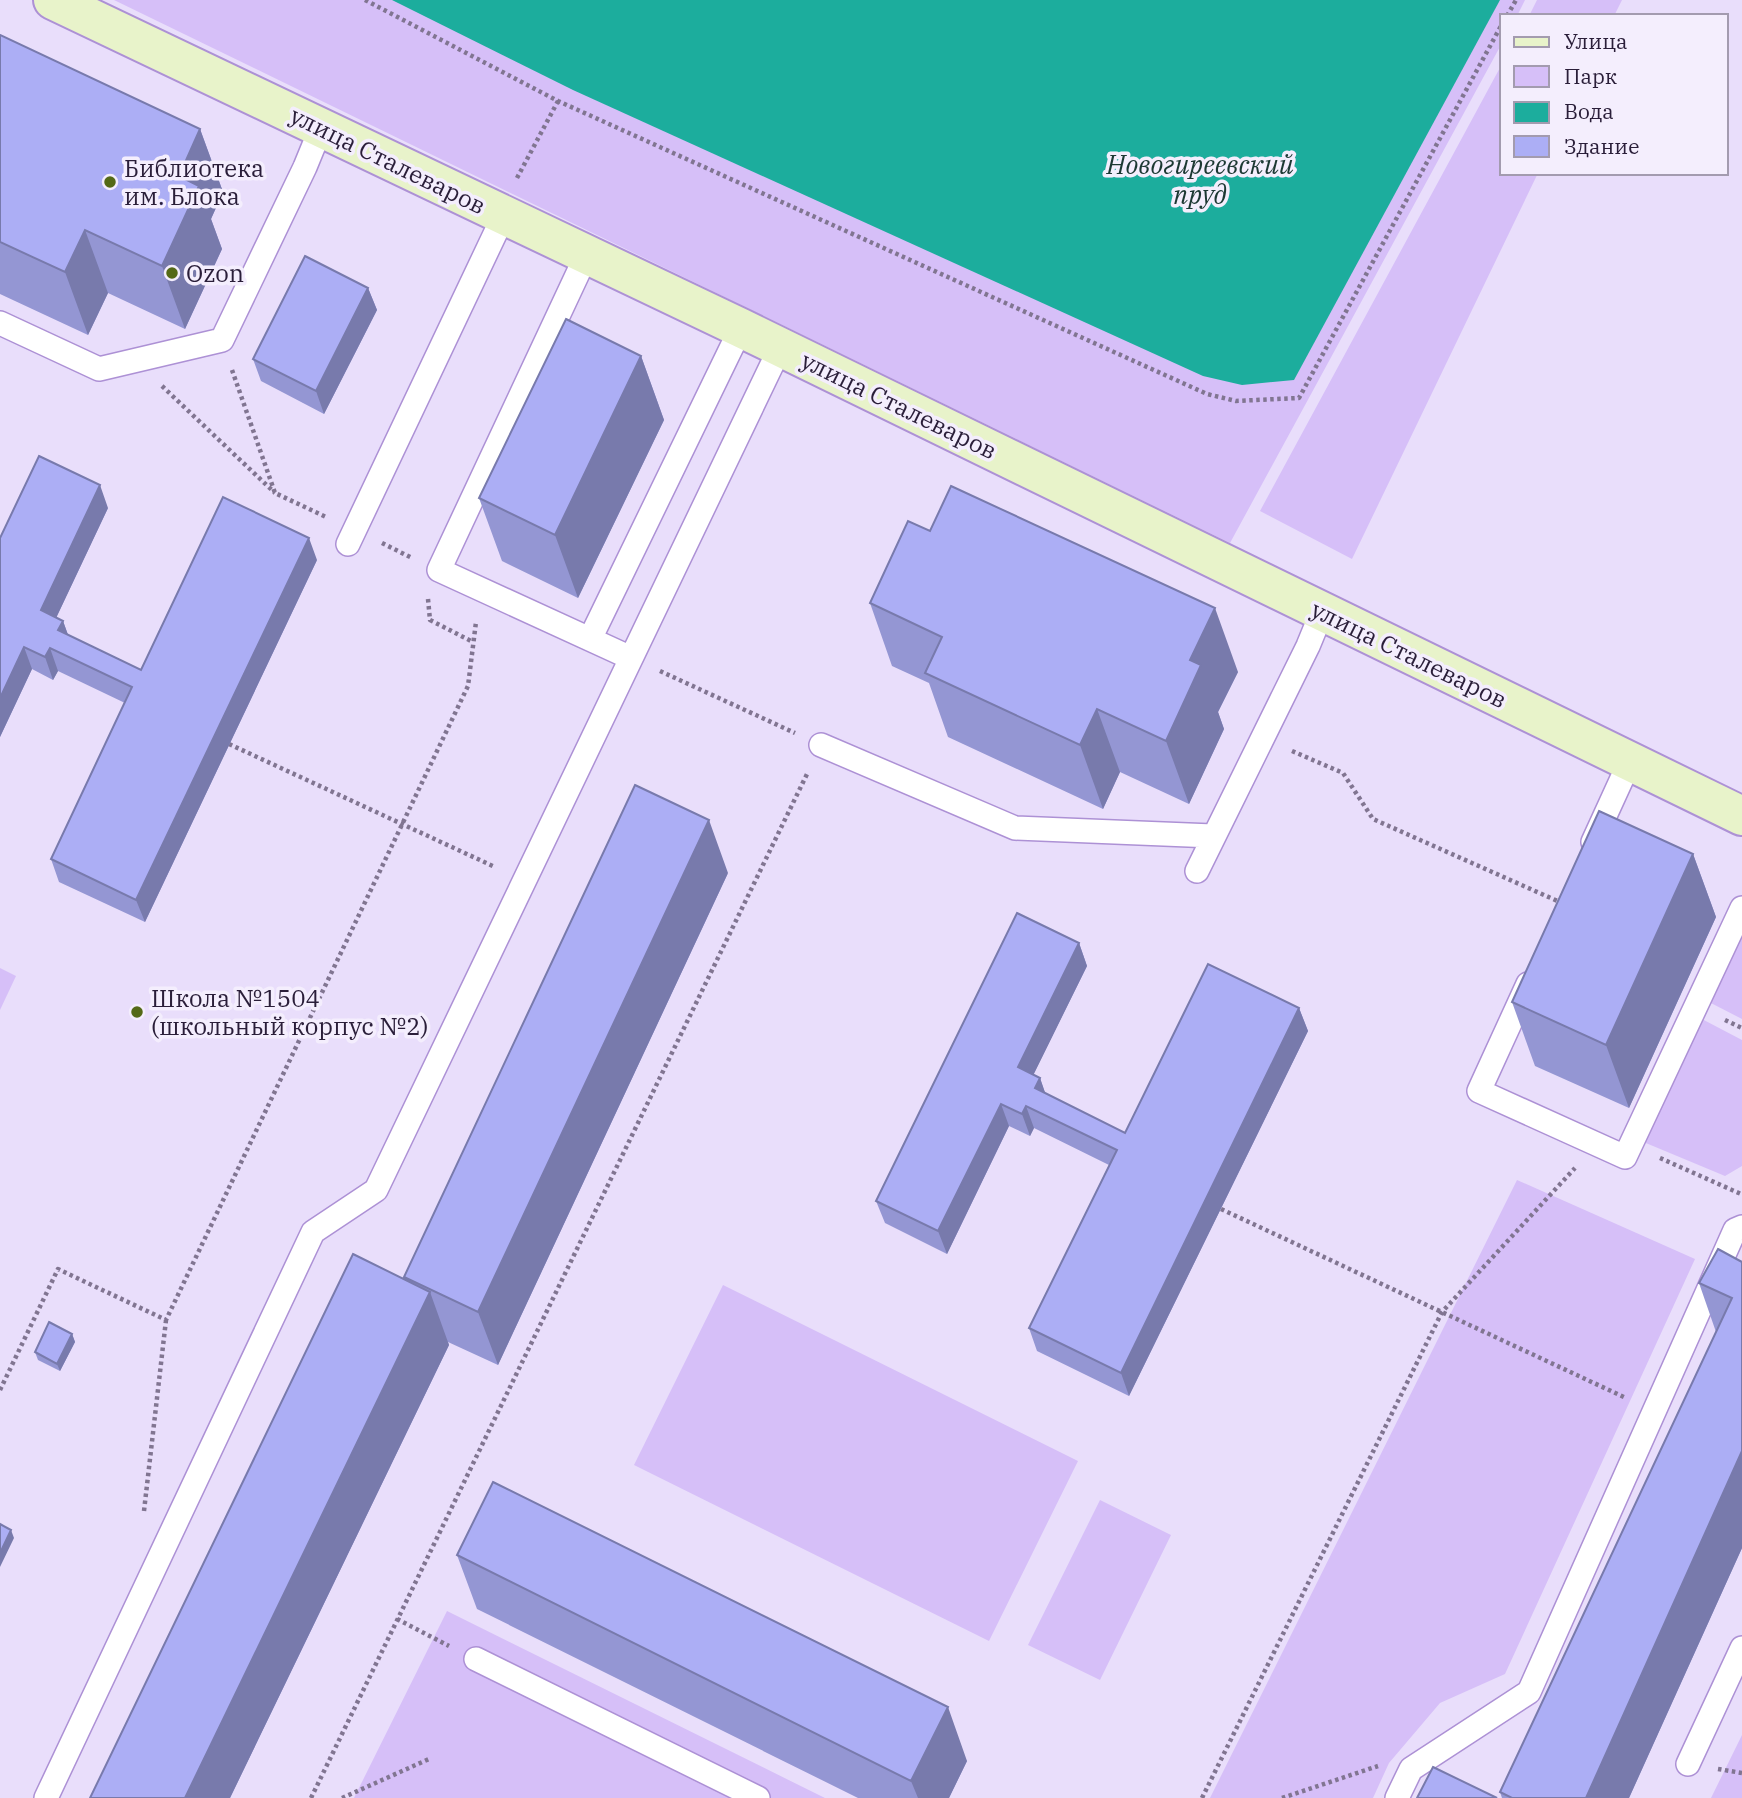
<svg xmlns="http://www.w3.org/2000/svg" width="1742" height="1798" font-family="'IBM Plex Serif',serif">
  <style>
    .green { fill: #d6bff8 }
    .water { fill: #1cad9d }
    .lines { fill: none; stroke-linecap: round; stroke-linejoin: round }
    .service-casing { stroke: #ad91d5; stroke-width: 26 }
    .secondary-casing { stroke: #ad91d5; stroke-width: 42 }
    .path { stroke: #817591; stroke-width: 4.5; stroke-dasharray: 3.5 3.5; stroke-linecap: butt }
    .service { stroke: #fff; stroke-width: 23 }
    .secondary { stroke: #e8f3ca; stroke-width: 38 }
    .wall { fill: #9496d3 }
    .shaded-wall { fill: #787aac }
    .building { fill: #acaef5; stroke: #787aac; stroke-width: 2 }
    .poi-dot { fill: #546917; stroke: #f4eefd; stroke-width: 2.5 }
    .labels { text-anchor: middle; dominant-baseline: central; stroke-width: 7; stroke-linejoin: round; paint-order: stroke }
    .street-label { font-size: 24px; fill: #2a1e39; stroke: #f4eefd }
    .poi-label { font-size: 24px; fill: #2a1e39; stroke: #f4eefd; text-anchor: start }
    .water-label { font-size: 26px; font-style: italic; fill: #1c3833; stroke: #f4eefd }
  </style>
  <rect width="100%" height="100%" fill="#e9defb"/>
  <path class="green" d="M114,0H1525L1517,16H1502V43L1230,543Z
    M1537,0H1622L1614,16H1529Z
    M1502,64V173H1538L1352,559L1260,511Z
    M1742,925V1019L1707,1001Z
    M0,968L16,976L0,1010Z
    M1700,1018L1742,1040V1166L1725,1176L1641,1141Z
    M1517,1180L1695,1259L1505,1674L1440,1703L1389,1763L1373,1798H1210Z
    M723,1285L1078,1461L989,1641L634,1465Z
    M1100,1500L1171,1535L1100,1680L1028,1645Z
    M447,1611L825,1798H354Z
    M1742,1735V1798H1711Z"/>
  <path class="water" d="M392,0H1500L1294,380L1242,385L1203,376L573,90Z"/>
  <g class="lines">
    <g class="service-casing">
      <path id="service" d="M586,256L439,570L631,658
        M0,323L99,369L222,340L305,167L321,128
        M348,544L504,215
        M590,639L741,328
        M821,745L1015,828L1213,836
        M1593,842L1630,761
        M1197,871L1308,646L1322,612
        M1528,984L1479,1091L1625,1157L1742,908
        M476,1659L758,1798
        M1688,1764L1742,1648
        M46,1798L313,1232L376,1190L780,348
        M1397,1798L1411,1769L1529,1692L1735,1230L1742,1227"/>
    </g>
    <g class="secondary-casing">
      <path id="secondary" d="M53,0L741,328L1742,816"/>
    </g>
    <path class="path" d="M365,0L558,101L1207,394L1236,401L1299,398L1502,24
      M1507,16L1516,0
      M517,178L558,101
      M232,370L275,493L326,517
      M162,386L275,493
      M382,543L412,558
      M428,599L430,620L473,642
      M660,671L795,733
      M229,744L495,867
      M1292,751L1343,773L1373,819L1562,903
      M1725,1020L1742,1028
      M1660,1158L1741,1194
      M1221,1209L1626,1398
      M0,1390L58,1269L166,1320L468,686L476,622
      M144,1511L166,1320
      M397,1619L449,1646
      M1718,1769L1742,1773
      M311,1798L808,772
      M342,1798L429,1759
      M1202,1798L1442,1312L1575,1168
      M1282,1798L1378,1766"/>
    <use href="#service" class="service"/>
    <use href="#secondary" class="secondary"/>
  </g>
  <path class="wall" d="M0,35L200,129L223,192L211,219L222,249L185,329L108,293L88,335L0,294Z
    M368,288L377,310L324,414L261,381L253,359Z
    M641,356L664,420L578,598L502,561L479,498Z
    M108,508L56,618L63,621L68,635L141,670L317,560L145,922L59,882L51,859L125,703L58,671L53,680L32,669L0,737V538Z
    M870,603L1238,672L1218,712L1224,729L1189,804L1120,772L1103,809L948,737L929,683L892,666Z
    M1693,854L1716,917L1629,1108L1535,1066L1512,1002Z
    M728,873L498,1365L448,1342L449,1345L230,1798H90L405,1280L404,1277Z
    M1079,943L1087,966L1033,1075L1040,1078L1045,1093L1125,1133L1299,1008L1308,1031L1129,1396L1037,1351L1029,1328L1109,1165L1034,1128L1030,1136L1009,1126L947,1254L885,1223L876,1201Z
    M1742,1262V1548L1629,1798H1502L1500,1792L1716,1332L1699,1283Z
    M72,1334L75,1342L60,1371L38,1360L35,1352Z
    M457,1555L967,1761L949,1798H858L477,1609Z"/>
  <path class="shaded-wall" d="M200,129L223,192L211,219L222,249L185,329L162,266L179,176Z
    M85,230L108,293L88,335L65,272Z
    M368,288L377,310L324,414L316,391Z
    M641,356L664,420L578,598L555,535Z
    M100,485L108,508L49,633L41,610Z
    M309,538L317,560L145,922L136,900Z
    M1215,608L1238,672L1218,712L1224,729L1189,804L1166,741L1190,660Z
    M63,621L71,643L58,630Z
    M24,647L32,669L0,737V698Z
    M50,648L58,671L53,680L45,657Z
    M1097,709L1120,772L1103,809L1080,745Z
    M709,820L728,873L498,1365L478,1312Z
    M1693,854L1716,917L1629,1108L1606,1045Z
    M1079,943L1087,966L1026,1090L1018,1067Z
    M1299,1008L1308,1031L1129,1396L1121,1373Z
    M1040,1078L1048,1101L1035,1088Z
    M1001,1104L1009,1126L947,1254L938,1231Z
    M1026,1106L1034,1128L1030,1136L1022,1114Z
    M430,1292L449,1345L230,1798H185Z
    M72,1334L75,1342L60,1371L57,1364Z
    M1742,1451V1548L1629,1798H1586Z
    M11,1530L14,1538L0,1567V1553Z
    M948,1707L967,1761L949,1798H918L911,1781Z"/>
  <path class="building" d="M0,35L200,129L179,176L199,186L162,266L85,230L65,272L0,242Z
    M305,256L368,288L316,391L253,359Z
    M566,319L641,356L555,535L479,498Z
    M39,456L100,485L41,610L63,621L58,630L141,670L223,497L309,538L136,900L51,859L132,687L50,648L45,657L24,647L0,698V538Z
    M951,486L1215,608L1190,660L1201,665L1166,741L1097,709L1080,745L925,673L942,637L870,603L908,521L930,531Z
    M635,785L709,820L478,1312L404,1277Z
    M1599,811L1693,854L1606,1045L1512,1002Z
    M1017,913L1079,943L1018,1067L1040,1078L1035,1088L1125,1133L1208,964L1299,1008L1121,1373L1029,1328L1117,1150L1026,1106L1022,1114L1001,1104L938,1231L876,1201Z
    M1718,1249L1742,1262V1451L1586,1798H1512L1500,1792L1732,1298L1699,1283Z
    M353,1254L430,1292L185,1798H90Z
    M49,1322L72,1334L57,1364L35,1352Z
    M493,1482L948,1707L911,1781L457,1555Z
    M0,1524L11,1530L0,1553Z
    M1433,1767L1497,1798H1417Z"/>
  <g class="poi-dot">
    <circle cx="110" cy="182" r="7"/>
    <circle cx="172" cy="273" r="7"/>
    <circle cx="137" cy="1012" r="7"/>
  </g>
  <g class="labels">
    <g class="street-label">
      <text transform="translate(388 160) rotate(26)">улица Сталеваров</text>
      <text transform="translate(899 405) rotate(26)">улица Сталеваров</text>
      <text transform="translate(1409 654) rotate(26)">улица Сталеваров</text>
    </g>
    <g class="poi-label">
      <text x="124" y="168">Библиотека<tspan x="124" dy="28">им. Блока</tspan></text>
      <text x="186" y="273">Ozon</text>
      <text x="151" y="998">Школа №1504<tspan x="151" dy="28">(школьный корпус №2)</tspan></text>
    </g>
    <g class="water-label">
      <text x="1200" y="164">Новогиреевский<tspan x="1200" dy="30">пруд</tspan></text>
    </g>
  </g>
  <rect x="1500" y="14" width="228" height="161" fill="#f4eefd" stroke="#a39baf" stroke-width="2"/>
  <rect x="1514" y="37" width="35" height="10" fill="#e8f3ca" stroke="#a39baf" stroke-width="2"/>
  <text x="1564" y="49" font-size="21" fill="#2a1e39">Улица</text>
  <rect x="1514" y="66" width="35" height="21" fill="#d6bff8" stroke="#a39baf" stroke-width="2"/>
  <text x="1564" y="84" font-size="21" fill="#2a1e39">Парк</text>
  <rect x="1514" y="102" width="35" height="21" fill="#1cad9d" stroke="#a39baf" stroke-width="2"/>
  <text x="1564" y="119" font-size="21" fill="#2a1e39">Вода</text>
  <rect x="1514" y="136" width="35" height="21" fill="#acaef5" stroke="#a39baf" stroke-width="2"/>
  <text x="1564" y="154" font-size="21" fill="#2a1e39">Здание</text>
</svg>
